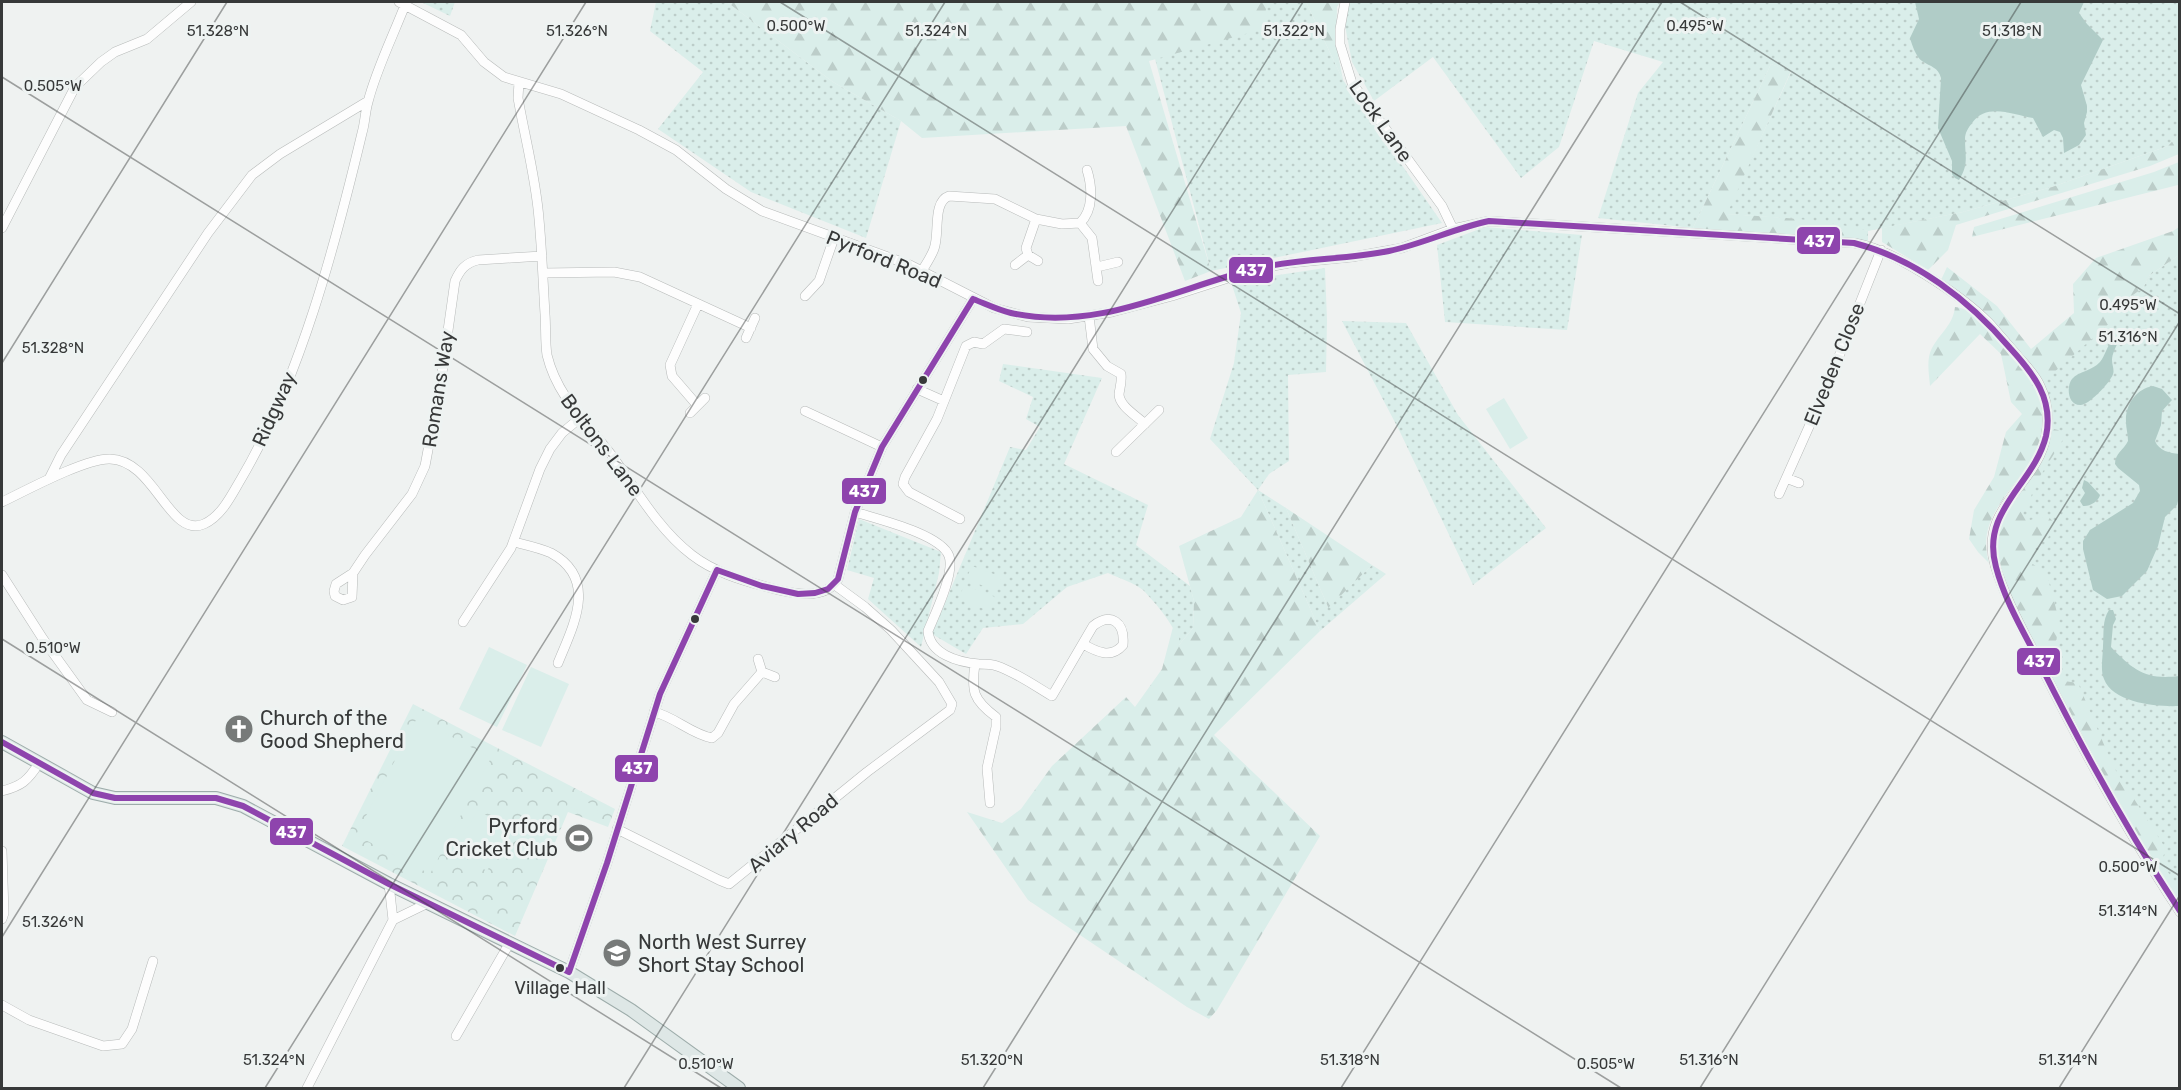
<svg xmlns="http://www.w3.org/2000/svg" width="2181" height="1090" font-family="Rubik,sans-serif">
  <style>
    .grass { fill: url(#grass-dots) }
    .forest { fill: url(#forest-firs) }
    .park { fill: url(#park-crowns) }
    .pitch { fill: #daeeea }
    .water { fill: #b0ccc7 }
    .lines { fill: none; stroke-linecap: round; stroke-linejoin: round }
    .minor-casing { stroke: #b7bab9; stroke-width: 10 }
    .major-casing { stroke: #9dacaa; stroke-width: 14 }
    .minor { stroke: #fdfdfd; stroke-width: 9 }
    .major { stroke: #dee7e6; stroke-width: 12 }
    .bus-1-casing { stroke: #eef3f2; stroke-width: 10 }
    .bus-1 { stroke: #8e44ad; stroke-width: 6 }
    .ticks { fill: none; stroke: #373939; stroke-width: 1.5; stroke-opacity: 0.45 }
    .bus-dot { fill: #373939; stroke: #eef3f2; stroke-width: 2 }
    .labels { text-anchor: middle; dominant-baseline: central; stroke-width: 6; stroke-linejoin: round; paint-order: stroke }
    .bus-label { font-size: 18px; fill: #373939; stroke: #eef3f2 }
    .street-label { font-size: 20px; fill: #373939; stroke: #eef3f2 }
    .poi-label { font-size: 20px; fill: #373939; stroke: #eef3f2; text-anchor: start }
    .ticks-label { font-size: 15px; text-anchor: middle; fill: #373939; stroke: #eef3f2; stroke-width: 6; stroke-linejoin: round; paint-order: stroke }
    .line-badge { stroke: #eef3f2; stroke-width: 2 }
    .badge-label { font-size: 16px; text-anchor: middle; font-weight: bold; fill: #fff }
  </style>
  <defs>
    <pattern id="grass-dots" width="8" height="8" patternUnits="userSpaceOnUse" patternTransform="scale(1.5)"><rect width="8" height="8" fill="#daeeea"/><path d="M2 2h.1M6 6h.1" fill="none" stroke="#bccdc9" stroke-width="1.8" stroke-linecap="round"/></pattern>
    <pattern id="forest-firs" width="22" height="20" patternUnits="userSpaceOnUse" patternTransform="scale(1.5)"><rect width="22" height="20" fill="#daeeea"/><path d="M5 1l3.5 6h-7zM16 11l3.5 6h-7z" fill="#bccdc9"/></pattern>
    <pattern id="park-crowns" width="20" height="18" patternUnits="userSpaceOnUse" patternTransform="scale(1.5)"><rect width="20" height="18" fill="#daeeea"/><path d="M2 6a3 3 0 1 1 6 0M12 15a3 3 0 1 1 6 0" fill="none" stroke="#bccdc9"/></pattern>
  </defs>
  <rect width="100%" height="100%" fill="#eff2f1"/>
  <path class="grass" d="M421,2H455L450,16Z
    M656,2H727L833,82L901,121L866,238L751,192L658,129L703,72L650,31Z
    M1140,2H1306L1343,80L1442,223L1211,271Z
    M1348,2H2179V134L2168,146L2052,187L1963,212L1868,231L1796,219L1726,214L1791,72L1771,64L1693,228L1598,218L1638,93L1663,62L1594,41L1559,147L1521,178L1433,57L1374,101L1352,62L1342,10Z
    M1485,227L1582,235L1567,330L1445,322L1437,245Z
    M2179,255V905L2133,829L1996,537C2007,519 2017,502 2027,484C2051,444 2065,414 2036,371L2120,304L2143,288L2150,275Z
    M1325,268L1327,320L1326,372L1288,375L1289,461L1269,474L1258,490L1286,508L1328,607L1372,565L1386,574L1320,631L1258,490L1210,439L1234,363L1241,313L1231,282Z
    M1342,321L1406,323L1458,415L1546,528L1473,585L1400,432Z
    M1003,364L1102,378L1064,464L1148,505L1136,545L1190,586L1194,601L1193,628L1179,645C1179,630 1154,601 1143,590C1134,583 1119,578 1108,573L1067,587L1023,624L983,628L966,654L932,634L1010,447L1026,450L1040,427L1026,419L1033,397L999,381Z
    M859,519L941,552L939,573L921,647L868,599L874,578L847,570Z"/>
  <path class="forest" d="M727,2H1267L1263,29L1149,61L1211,271L1185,281L1126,126L922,138L901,121L833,82Z
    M1306,2H1340L1337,7L1336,44L1343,80Z
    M1771,64L1791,71L1727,214C1774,217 1822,219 1868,231V241L1693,228Z
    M2179,134V154L2150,166L1956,225L1948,250L1928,270L1882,242V228L1963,212L2052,187L2168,146Z
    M2179,162L2178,185L1972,237L1974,227L2154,172Z
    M2179,227V255L2150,275L2143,288L2120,304V314L2043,382L2036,371L1941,280L1947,267L1997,306L2031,349L2074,313L2073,284L2096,258L2173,231Z
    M1955,307C1975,308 1991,332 2003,346C2014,358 2027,370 2034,385C2077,466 1967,491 1989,563L1978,552L1969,539L1974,510L1994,477L2006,432L2022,414L2011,402L2001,354L1980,334L1930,386C1929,374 1926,359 1932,348C1940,333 1953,325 1955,307Z
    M2054,429L2062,431L2064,438L2037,481L2030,499L2020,511L2030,520L2048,516L2055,524L2048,538L2036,543L2030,562L2046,573L2053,596L2060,626L2053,651L2064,681L2078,683L2113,766L2166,849L2161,862L2179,888V905L2107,787L2014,603L2000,567L1996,550L1999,522L2040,462Z
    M1258,490L1320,631L1214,735L1320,836L1217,1010L1209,1019L1187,1007L1028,900L967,812L1002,823L1021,809L1052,766L1126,697L1135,707L1162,669L1173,627L1179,638V645L1193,628L1194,601L1179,546L1241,517Z
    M1286,508L1372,565L1328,608V607Z"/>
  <path class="park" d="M413,704L615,809L608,827L568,812L515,936L342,846Z"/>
  <path class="pitch" d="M1504,398L1528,438L1510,449L1486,409Z
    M972,566L1002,577L996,591L966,579Z
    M964,585L995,597L989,611L959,599Z
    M489,647L527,665L497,727L459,709Z
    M531,667L569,684L541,747L502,730Z
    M417,718L491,758L430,874L356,835Z
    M570,796L599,807L596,817L567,806Z
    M478,810L510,830L487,871L454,851Z"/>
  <path class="water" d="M1915,2H2084L2079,13L2087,24L2103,40L2081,85L2087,106V112L2084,123L2086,135L2079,145L2064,153L2063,138L2060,132L2054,130L2043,137L2033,118C2013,115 1987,102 1972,123C1968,128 1965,133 1965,139C1965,157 1969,164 1959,180L1955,178L1952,174V161L1938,128L1941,78C1938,67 1931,67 1922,61C1916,57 1912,45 1910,38L1919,19Z
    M2115,339L2118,342C2116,347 2112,354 2112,360C2112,367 2116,371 2111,378C2108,384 2088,406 2080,405C2068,405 2066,387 2072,379C2079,371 2092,371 2100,362C2106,355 2106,345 2115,339Z
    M2153,386L2162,389L2172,400L2162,411L2161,425L2155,441C2159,451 2170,453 2179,454V497L2177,505L2165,517L2158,546L2147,571L2122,596L2107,599L2093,590L2083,549V541L2090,530L2133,503L2140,491L2139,485L2118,468L2115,464C2115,453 2124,450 2128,441C2128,434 2126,428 2126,422C2125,405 2136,389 2153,386Z
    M2084,480L2088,482L2100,495C2099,501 2089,507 2083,506L2080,501L2085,493L2082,488Z
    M2109,610H2113L2116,619L2113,625L2111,647C2134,671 2146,680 2179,676V706C2157,707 2113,703 2104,679C2100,670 2103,656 2103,646C2104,634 2102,620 2109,610Z"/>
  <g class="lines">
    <g class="minor-casing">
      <path id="minor" d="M399,2L461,35L484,62L504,77L561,94L639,130L676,150L726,189L762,211L910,265L994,308L1028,317L1068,319L1112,312L1172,296L1253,270L1289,263L1352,257L1402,248L1453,229L1489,221L1854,243C1893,249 1961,295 1989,323C1998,333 2007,344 2016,354C2024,364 2035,374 2040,386C2048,402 2049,418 2046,435C2039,484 1978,507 1995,565C2006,602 2027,637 2044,672C2085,754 2129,835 2180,912
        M1345,2L1340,29V44L1352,83L1442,206L1453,229
        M519,82L518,98C525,138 536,179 539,219C542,251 543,282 545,314C546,327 545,342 547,355C557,397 588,424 613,457C637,491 659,530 692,555C714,572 741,580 767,587C788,593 825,602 838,579L855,512L882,447L973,299
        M1087,170C1092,186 1094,210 1080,223L1092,238L1098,281
        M2,228L75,87L101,62L115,52L147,39L191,2
        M1028,255L1026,248L1036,219
        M1015,265L1028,255L1038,261
        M1097,267L1118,262
        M922,271C926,264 931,257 934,249C940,234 932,202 949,196L995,199L1036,219L1062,224L1080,223
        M543,273L614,272L640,277L751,328
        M805,296L819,281L834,238
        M1089,316L1093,349L1107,366L1121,374C1122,382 1120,387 1119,394C1119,406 1137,416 1145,424
        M746,338L755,318
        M917,389L944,401
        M697,405L672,376L670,365L698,304
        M805,411L882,447
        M690,413L705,398
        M1116,452L1159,410
        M1786,478L1799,483
        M49,479L61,455L208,233L252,175L280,154L368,101
        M1779,494L1828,384L1881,250
        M2,502C25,491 86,458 110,459C155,460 169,539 204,524C222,516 232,494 241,479C300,379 335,246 362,133C365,123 365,112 368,102C376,70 393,36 405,5
        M855,512C877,519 941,534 949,556C955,573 935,614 928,631C930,654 957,662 979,664C985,664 992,664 997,666C1017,673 1035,686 1052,696L1093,626C1111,612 1125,622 1123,645C1111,659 1097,652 1083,644
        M960,519L909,492L903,484L905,477L937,419L966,346L974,342L983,344L1004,329L1027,332
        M514,542C526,545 540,548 551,553C599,579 573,626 558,663
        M353,573L336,584L334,591L335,596L343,600L352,597L353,573L365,555L412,494L425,466L441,380L455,281C460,270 465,263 478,260L542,256
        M2,575L43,639L87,700L112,712
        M463,622L511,548L540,469L550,449L562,433L580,418
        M758,659L762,672L775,677
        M975,664C971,691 973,700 996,717V727L987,768L990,803
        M654,712C675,717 691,734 712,738L718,733L734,704L762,672
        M2,791C21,786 28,781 39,763
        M617,829L719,880L729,884L867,772L950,710L952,704L939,682L891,630L865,607L835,585
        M2,851L4,913L2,919
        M393,920L428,903
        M569,972L607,863L660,694L717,570
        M2,1005L29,1020L103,1046L122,1044L132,1029L153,961
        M456,1036L509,944
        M307,1088L393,920L389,884"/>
    </g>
    <g class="major-casing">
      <path id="major" d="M2,742L93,793L115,798H216L243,806L389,884L569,972L631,1010L739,1088"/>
    </g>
    <use href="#minor" class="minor"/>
    <use href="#major" class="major"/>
    <g class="bus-1-casing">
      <path id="bus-1" d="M973,299C986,304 998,310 1011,313C1097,332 1174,289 1254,269C1298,258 1345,260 1389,251C1423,244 1455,228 1489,221L1854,243C1916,259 1969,300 2010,348C2033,373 2054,399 2046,436C2034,485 1980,510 1996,567C2005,602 2025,634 2041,666C2083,750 2128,832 2180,911
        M717,570L762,586L798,594L815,593L828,589L838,579L855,512L882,447L973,299
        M2,742L93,793L115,798H216L243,806L389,884L569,972
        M569,972L607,863L660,694L717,570"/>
    </g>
    <use href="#bus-1" class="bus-1"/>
  </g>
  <path class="ticks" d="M780,2L2180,876M1680,2L2180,314M2,77L1621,1088M2,363L227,2M2,639L721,1088M2,937L586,2M265,1088L945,2M624,1088L1303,2M983,1088L1662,2M1341,1088L2021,2M1700,1088L2180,321M2059,1088L2180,895"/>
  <defs>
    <g id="church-disc" transform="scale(1.5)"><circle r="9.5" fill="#777a79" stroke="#eef3f2"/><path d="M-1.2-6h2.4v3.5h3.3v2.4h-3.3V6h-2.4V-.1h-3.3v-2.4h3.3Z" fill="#fff"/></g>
    <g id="stadium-disc" transform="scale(1.5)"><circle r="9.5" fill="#777a79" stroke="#eef3f2"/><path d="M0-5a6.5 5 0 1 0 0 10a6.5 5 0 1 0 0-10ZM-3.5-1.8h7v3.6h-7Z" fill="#fff"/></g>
    <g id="school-disc" transform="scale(1.5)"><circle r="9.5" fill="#777a79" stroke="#eef3f2"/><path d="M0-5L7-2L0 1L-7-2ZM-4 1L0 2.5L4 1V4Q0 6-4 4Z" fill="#fff"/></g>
  </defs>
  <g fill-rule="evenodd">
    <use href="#church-disc" x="239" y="729"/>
    <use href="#stadium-disc" x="579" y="838"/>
    <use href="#school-disc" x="617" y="953"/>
  </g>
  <g class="bus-dot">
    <circle cx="923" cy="380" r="5"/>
    <circle cx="695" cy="619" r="5"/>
    <circle cx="560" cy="968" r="5"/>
  </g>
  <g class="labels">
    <g class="bus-label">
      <text x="560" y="988">Village Hall</text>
    </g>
    <g class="street-label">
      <text transform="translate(1381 121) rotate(55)">Lock Lane</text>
      <text transform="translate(884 259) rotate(22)">Pyrford Road</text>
      <text transform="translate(1834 364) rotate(-68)">Elveden Close</text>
      <text transform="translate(438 389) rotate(-81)">Romans Way</text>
      <text transform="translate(274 409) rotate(-66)">Ridgway</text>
      <text transform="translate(602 445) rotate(53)">Boltons Lane</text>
      <text transform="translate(793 833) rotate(-40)">Aviary Road</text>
    </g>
    <g class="poi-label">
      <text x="260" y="718">Church of the<tspan x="260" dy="23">Good Shepherd</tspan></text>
      <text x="558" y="826" text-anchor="end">Pyrford<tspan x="558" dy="23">Cricket Club</tspan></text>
      <text x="638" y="942">North West Surrey<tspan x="638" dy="23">Short Stay School</tspan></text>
    </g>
  </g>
  <g class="ticks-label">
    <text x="796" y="31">0.500°W</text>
    <text x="1695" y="31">0.495°W</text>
    <text x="218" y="36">51.328°N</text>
    <text x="577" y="36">51.326°N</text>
    <text x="936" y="36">51.324°N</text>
    <text x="1294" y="36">51.322°N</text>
    <text x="2012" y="36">51.318°N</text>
    <text x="53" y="91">0.505°W</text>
    <text x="2128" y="310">0.495°W</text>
    <text x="2128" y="342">51.316°N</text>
    <text x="53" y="353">51.328°N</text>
    <text x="53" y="653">0.510°W</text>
    <text x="2128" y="872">0.500°W</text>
    <text x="2128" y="916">51.314°N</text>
    <text x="53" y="927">51.326°N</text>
    <text x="274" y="1065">51.324°N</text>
    <text x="992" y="1065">51.320°N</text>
    <text x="1350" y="1065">51.318°N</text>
    <text x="1709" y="1065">51.316°N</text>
    <text x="2068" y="1065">51.314°N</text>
    <text x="706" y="1069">0.510°W</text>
    <text x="1606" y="1069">0.505°W</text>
  </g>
  <g class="line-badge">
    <rect x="1796" y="226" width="45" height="29" rx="6" fill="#8e44ad"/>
    <rect x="1228" y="256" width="46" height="28" rx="6" fill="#8e44ad"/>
    <rect x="841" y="477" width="46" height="28" rx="6" fill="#8e44ad"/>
    <rect x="2016" y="647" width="45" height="29" rx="6" fill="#8e44ad"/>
    <rect x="614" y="754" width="45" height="29" rx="6" fill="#8e44ad"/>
    <rect x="269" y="817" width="45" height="29" rx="6" fill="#8e44ad"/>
  </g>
  <g class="badge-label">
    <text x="1819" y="247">437</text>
    <text x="1251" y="276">437</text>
    <text x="864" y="497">437</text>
    <text x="2039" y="667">437</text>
    <text x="637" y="774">437</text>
    <text x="291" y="838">437</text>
  </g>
  <rect width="2181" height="1090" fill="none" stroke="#373939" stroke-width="6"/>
</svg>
